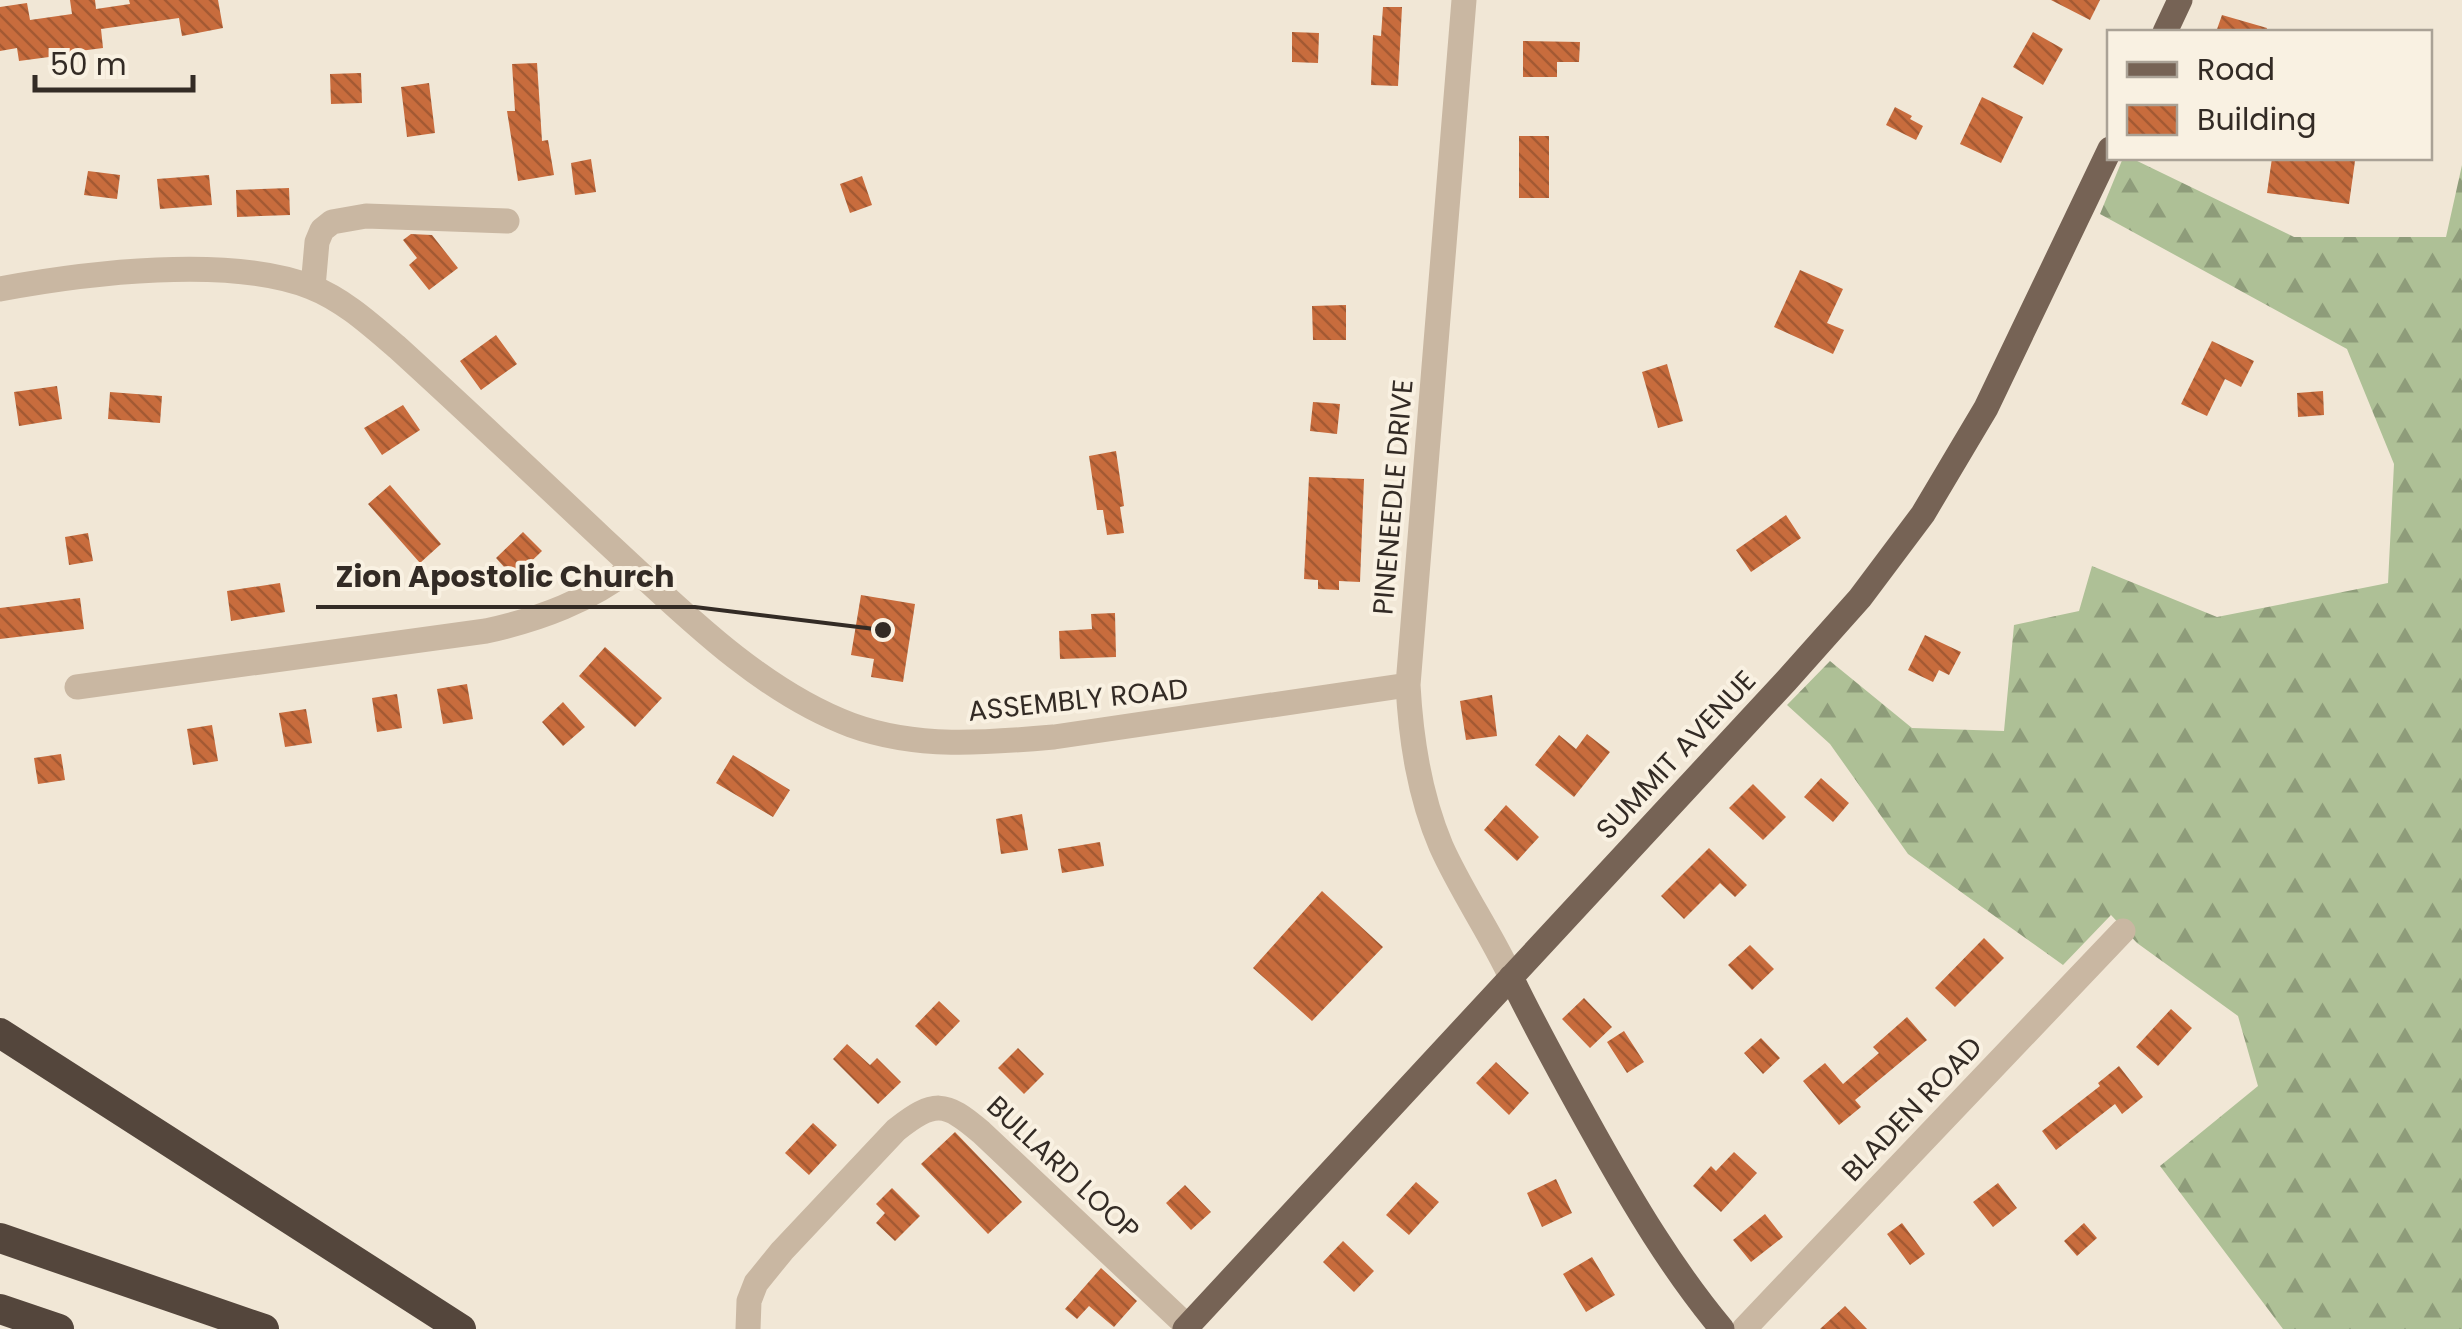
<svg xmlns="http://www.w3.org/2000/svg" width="2462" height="1329" font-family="Poppins,sans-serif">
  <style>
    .forest { fill: url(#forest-firs) }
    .building { fill: url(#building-back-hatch) }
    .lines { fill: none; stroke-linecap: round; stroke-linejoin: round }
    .minor { stroke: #c9b7a2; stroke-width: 25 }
    .major { stroke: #766355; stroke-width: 25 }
    .highway { stroke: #54463c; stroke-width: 30 }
    .labels { text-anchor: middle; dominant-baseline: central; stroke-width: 8; stroke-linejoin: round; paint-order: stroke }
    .street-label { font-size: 28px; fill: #332b25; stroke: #f9f1e2 }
    .leader { fill: none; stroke: #332b25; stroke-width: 4 }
    .callout-dot { fill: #332b25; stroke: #f9f1e2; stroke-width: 4 }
    .callout-label { font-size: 30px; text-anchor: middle; font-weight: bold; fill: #332b25; stroke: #f9f1e2; stroke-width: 8; stroke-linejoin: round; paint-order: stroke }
  </style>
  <defs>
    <pattern id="forest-firs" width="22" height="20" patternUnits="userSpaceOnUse" patternTransform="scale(2.5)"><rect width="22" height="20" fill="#aec096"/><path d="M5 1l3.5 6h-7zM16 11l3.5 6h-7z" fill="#8e9c7a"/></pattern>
    <pattern id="building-back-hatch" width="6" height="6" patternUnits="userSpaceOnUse" patternTransform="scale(2.5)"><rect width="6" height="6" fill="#c86c3d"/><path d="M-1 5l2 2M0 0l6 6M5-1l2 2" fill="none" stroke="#a35933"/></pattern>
  </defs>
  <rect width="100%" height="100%" fill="#f1e7d6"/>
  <path class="forest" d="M2123,158H2131L2294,237H2446L2462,165V1329H2283L2160,1166L2258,1086L2238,1016L2137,943L2111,915L2063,965L1908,854L1830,744L1787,705L1830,661L1912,728L2004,731L2014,625L2079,611L2092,566L2217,617L2388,583L2394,464L2347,349L2100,214Z"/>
  <path class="building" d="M70,0H95L96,9L130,4L129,0H218L223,28L182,36L179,18L101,29L103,48L64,53V55L19,61L17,48L0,51V7L27,3L30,20L72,14Z
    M2051,0H2100L2090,20Z
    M1383,7H1402L1398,86L1371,85L1373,35L1381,36Z
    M2222,15L2267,28L2266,32H2216Z
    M1292,32L1319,33L1318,63L1292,62Z
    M2033,32L2063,49L2043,85L2013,67Z
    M1523,41L1580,42L1579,62H1557V77H1523Z
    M537,63L542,141L548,140L554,175L518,181L507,111H515L512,64Z
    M361,73L362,103L331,104L330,74Z
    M429,83L435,133L407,137L401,87Z
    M1982,97L2023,117L2001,163L1960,144Z
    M1895,107L1912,116L1910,119L1923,126L1916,140L1886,125Z
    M1519,136H1549V198H1519Z
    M2272,158H2331L2355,161L2349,204L2267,193Z
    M591,159L596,192L575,195L571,163Z
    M88,171L120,175L117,199L84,195Z
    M209,175L212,205L160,209L157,179Z
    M862,176L872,205L850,213L840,184Z
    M289,188L290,215L237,217L236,190Z
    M411,234L432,235L458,268L429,290L409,265L417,258L403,240Z
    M1800,270L1843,289L1827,323L1844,330L1833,354L1774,327Z
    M1346,305V340H1313L1312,306Z
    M496,335L517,364L481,390L460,361Z
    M2212,341L2254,361L2241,387L2225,379L2207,416L2181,404Z
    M1667,364L1683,421L1658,428L1642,372Z
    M57,386L62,419L19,426L14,392Z
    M2323,391L2324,415L2298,417L2297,393Z
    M110,392L162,396L160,423L108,419Z
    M1313,402L1340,404L1337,434L1310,431Z
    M403,405L420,430L382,455L364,428Z
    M1116,451L1124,506L1120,507L1124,533L1107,535L1103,510H1097L1089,456Z
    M1309,477L1364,479L1360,582L1339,581V590L1318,589V580L1304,579Z
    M390,485L441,544L420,563L368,504Z
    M1786,515L1801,538L1751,572L1736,550Z
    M523,532L542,551L514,578L496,558Z
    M88,533L93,561L69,565L65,537Z
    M280,583L285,612L231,621L227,591Z
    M861,595L915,604L903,682L871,677L874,659L851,655Z
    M80,598L84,629L0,639V608Z
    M1115,613L1116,657L1060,659L1059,631L1092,629L1091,614Z
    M1925,635L1961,652L1949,675L1939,670L1933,682L1908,670Z
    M605,647L662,698L635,727L579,676Z
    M467,684L473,719L443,724L437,689Z
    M397,694L402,728L377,732L372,698Z
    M1492,695L1497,736L1466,740L1460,701Z
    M563,702L585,727L563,746L542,722Z
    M306,709L312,743L285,747L279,713Z
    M212,725L218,761L193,765L187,729Z
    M1587,734L1610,752L1574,797L1535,765L1559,735L1576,749Z
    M61,754L65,780L38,784L34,758Z
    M733,755L790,790L773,817L716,783Z
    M1821,778L1849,803L1833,822L1804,797Z
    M1753,784L1786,817L1763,840L1729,808Z
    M1506,805L1539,837L1517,861L1484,830Z
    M1022,814L1028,850L1001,854L996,819Z
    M1100,842L1104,866L1062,873L1058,849Z
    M1709,848L1747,885L1735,897L1720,883L1684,919L1661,896Z
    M1322,891L1383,947L1312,1021L1253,968Z
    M1984,938L2004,958L1955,1007L1935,988Z
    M1750,945L1774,969L1752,990L1728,965Z
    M1584,998L1612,1027L1590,1048L1562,1019Z
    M939,1001L960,1021L936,1046L915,1026Z
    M2171,1009L2192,1028L2158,1066L2136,1047Z
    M1907,1017L1927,1040L1855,1100L1861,1107L1839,1125L1803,1081L1825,1063L1843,1084L1879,1053L1873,1047Z
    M1624,1031L1644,1062L1627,1073L1607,1042Z
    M1761,1038L1780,1058L1763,1074L1744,1053Z
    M847,1044L870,1065L877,1058L901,1082L878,1104L833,1059Z
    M1018,1048L1044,1074L1024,1094L998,1068Z
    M1496,1062L1529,1093L1509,1115L1476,1083Z
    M2119,1066L2143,1097L2122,1114L2115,1104L2056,1150L2042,1131L2100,1086L2098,1083Z
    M813,1123L837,1145L809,1175L785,1153Z
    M955,1132L1022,1202L988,1234L921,1164Z
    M1734,1152L1757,1173L1721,1212L1693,1186L1711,1166L1716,1171Z
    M1556,1179L1572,1213L1542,1227L1527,1193Z
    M1416,1182L1439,1202L1409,1235L1386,1215Z
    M1998,1183L2017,1208L1993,1227L1973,1202Z
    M1185,1185L1211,1212L1191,1230L1166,1203Z
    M892,1188L920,1216L895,1241L876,1223L885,1213L876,1204Z
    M1765,1214L1783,1237L1751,1262L1733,1240Z
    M1902,1223L1925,1254L1910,1265L1887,1234Z
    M2084,1223L2097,1238L2077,1256L2064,1241Z
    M1343,1241L1374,1271L1354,1292L1323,1262Z
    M1592,1257L1615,1295L1586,1312L1563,1274Z
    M1101,1268L1137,1301L1114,1327L1089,1306L1077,1319L1065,1309Z
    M1845,1306L1867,1329H1820Z"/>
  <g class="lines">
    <path class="minor" d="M1464,0L1408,685C1411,740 1419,794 1441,846C1461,891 1490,932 1511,977
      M313,287L317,242L322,230L332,222L366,216L507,221
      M0,289C85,273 230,255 311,287C344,300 371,325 398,348C467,411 535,475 603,539C676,606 757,690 851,725C917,749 985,743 1054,737L1408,685
      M77,687L486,631C541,619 588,601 633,567
      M748,1329L749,1301L756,1283L782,1251L896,1130C934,1100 945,1101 981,1132L1187,1326
      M1744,1329L2123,931"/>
    <path class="major" d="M2165,32L2180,0
      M1511,977C1537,1031 1566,1083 1595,1135C1633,1203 1672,1269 1722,1329
      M1185,1329L1786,681L1860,598L1923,514L1986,408L2110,149"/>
    <path class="highway" d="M0,1033L461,1329
      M0,1238L264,1329
      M0,1309L59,1329"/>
  </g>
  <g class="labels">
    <g class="street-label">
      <text transform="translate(1393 497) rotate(-85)">PINENEEDLE DRIVE</text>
      <text transform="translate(1078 700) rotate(-6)">ASSEMBLY ROAD</text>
      <text transform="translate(1676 755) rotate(-47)">SUMMIT AVENUE</text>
      <text transform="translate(1912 1109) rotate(-46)">BLADEN ROAD</text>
      <text transform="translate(1063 1168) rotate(43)">BULLARD LOOP</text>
    </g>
  </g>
  <path class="leader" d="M883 630L695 607H316"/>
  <circle class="callout-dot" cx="883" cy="630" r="10"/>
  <g class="callout-label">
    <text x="505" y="587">Zion Apostolic Church</text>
  </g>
  <rect x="2107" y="30" width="325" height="130" fill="#f9f1e2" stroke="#aaa296" stroke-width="2.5"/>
  <rect x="2127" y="62" width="50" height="15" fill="#766355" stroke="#aaa296" stroke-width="2.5"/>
  <text x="2197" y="80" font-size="30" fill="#332b25">Road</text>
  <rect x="2127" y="105" width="50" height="30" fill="url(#building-back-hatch)" stroke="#aaa296" stroke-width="2.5"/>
  <text x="2197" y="130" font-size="30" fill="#332b25">Building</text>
  <path d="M35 75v15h158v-15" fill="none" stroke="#332b25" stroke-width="5"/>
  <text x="50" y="75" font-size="30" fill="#332b25" stroke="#f9f1e2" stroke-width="8" paint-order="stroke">50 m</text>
</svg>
